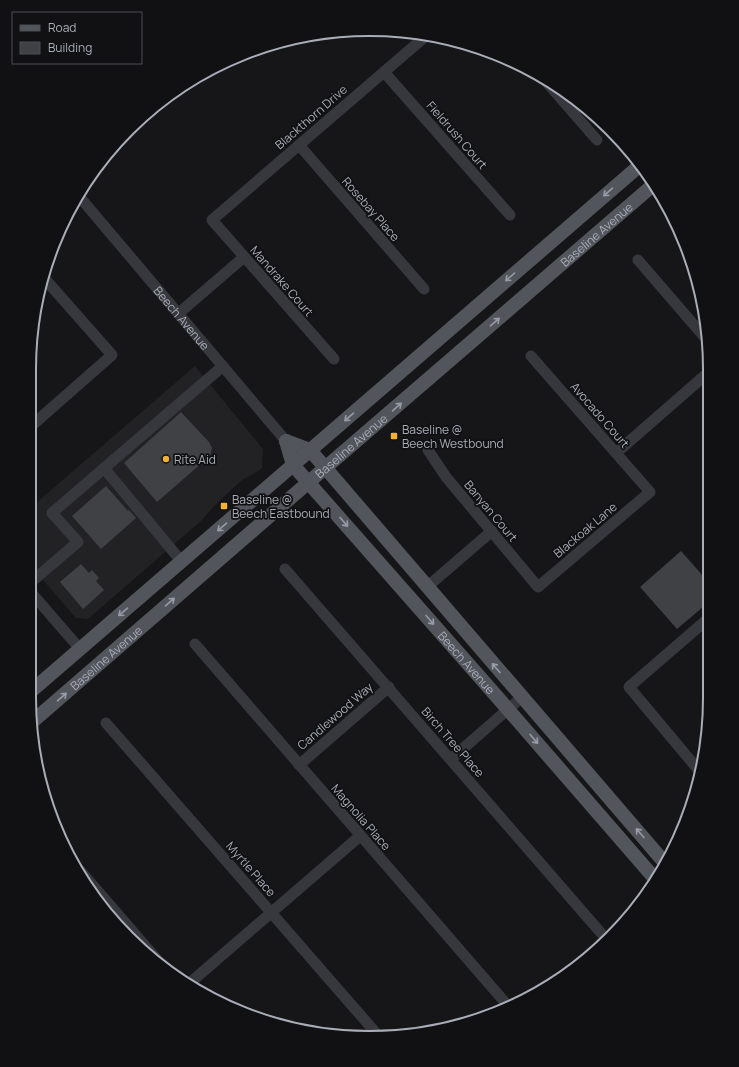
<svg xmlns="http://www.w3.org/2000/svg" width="739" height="1067" font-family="Manrope,sans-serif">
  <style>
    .built { fill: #222225 }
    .building { fill: #404145 }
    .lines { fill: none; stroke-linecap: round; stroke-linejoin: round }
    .minor { stroke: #37383d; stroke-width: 11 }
    .major { stroke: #53555c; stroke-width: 14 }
    .oneway { stroke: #979ba6 }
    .poi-dot { fill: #f2b134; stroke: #111113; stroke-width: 1.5 }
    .labels { text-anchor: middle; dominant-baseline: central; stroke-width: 3.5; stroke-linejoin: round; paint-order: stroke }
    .street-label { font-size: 12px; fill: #a8adb8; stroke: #111113 }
    .poi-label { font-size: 12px; fill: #a8adb8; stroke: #111113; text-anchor: start }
    .rim { fill: none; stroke: #a8adb8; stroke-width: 2 }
  </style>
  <rect width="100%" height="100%" fill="#161618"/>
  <path class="built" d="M195,366L263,449L262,468L257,472L242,480L215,505L202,520L88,619L76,618L29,564V509Z"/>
  <path class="building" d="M181,412L209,442L212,448L211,453L210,456L157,502L124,463Z
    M106,486L128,511L129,510L136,518L101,549L72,516Z
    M681,551L710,584V601L677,629L640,587Z
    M81,564L89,573L92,570L99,578L96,581L104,590L83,609L60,582Z"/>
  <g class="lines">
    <g class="minor">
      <path d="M384,72L510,215"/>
      <path d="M542,77L597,140"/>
      <path d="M299,145L424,289"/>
      <path id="s1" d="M78,195L286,441"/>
      <path d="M638,260L707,340"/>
      <path d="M179,313L244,257"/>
      <path d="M334,359L212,220L427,35"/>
      <path d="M29,428L112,355L45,279"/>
      <path d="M428,450L446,477L538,587L650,492L531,356"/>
      <path d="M616,453L710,371"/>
      <path d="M104,468L182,562"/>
      <path d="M285,569L601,933"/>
      <path d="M29,583L37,577L78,542L52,513L223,366"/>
      <path d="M427,587L492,531"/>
      <path d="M29,590L80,649"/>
      <path d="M195,644L509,1007"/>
      <path d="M106,723L376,1033"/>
      <path d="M451,759L522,697"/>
      <path d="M299,765L389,687"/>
      <path d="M701,773L629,687L710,617"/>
      <path d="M77,867L160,963"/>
      <path d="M191,982L360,836"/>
    </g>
    <g class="major">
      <path id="s2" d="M286,441L293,465L492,691L656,880"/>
      <path d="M286,441L310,450L665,863"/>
      <path d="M29,693L638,167"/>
      <path id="s3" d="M32,722C238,542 445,365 652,186"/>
    </g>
  </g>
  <defs><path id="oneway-shaft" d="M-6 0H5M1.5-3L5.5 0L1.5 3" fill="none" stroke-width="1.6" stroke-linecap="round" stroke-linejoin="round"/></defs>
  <g class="oneway">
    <use href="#oneway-shaft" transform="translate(608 192) rotate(139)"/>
    <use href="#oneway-shaft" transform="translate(510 277) rotate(139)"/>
    <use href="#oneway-shaft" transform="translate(495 322) rotate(-41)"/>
    <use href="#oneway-shaft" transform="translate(397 407) rotate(-41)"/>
    <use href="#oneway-shaft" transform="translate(349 417) rotate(139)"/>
    <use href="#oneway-shaft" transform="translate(344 522) rotate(49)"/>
    <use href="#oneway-shaft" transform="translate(222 527) rotate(139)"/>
    <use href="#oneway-shaft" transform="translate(170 602) rotate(-41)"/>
    <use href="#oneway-shaft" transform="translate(123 612) rotate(140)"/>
    <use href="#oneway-shaft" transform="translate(430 620) rotate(49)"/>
    <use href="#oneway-shaft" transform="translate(496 668) rotate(-131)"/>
    <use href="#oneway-shaft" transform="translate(62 697) rotate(-41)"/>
    <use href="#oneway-shaft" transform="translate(534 739) rotate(49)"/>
    <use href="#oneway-shaft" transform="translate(640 833) rotate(-131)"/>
  </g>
  <g class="poi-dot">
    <rect x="390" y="432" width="8" height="8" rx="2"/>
    <circle cx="166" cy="459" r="4"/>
    <rect x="220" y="502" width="8" height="8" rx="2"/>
  </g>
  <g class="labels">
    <g class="street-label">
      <text transform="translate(311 117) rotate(-41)">Blackthorn Drive</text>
      <text transform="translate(457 135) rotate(49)">Fieldrush Court</text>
      <text transform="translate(371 209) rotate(49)">Rosebay Place</text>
      <text stroke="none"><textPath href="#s3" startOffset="746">Baseline Avenue</textPath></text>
      <text transform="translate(282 281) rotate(49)">Mandrake Court</text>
      <text stroke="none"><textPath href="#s1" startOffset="161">Beech Avenue</textPath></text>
      <text transform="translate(600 415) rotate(49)">Avocado Court</text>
      <text stroke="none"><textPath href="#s3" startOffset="422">Baseline Avenue</textPath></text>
      <text transform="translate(491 511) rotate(50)">Banyan Court</text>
      <text transform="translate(585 530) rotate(-40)">Blackoak Lane</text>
      <text stroke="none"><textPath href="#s3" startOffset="98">Baseline Avenue</textPath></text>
      <text stroke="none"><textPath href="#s2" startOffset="288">Beech Avenue</textPath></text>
      <text transform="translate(335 716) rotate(-41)">Candlewood Way</text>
      <text transform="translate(453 742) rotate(49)">Birch Tree Place</text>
      <text transform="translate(361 817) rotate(49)">Magnolia Place</text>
      <text transform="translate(251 869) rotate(49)">Myrtle Place</text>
    </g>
    <g class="poi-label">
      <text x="402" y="429">Baseline @<tspan x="402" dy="14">Beech Westbound</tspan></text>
      <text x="174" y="459">Rite Aid</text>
      <text x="232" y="499">Baseline @<tspan x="232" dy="14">Beech Eastbound</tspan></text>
    </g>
  </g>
  <path d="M0 0H739V1067H0ZM369 36H370A333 333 0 0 1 703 369V698A333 333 0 0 1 370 1031H369A333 333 0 0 1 36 698V369A333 333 0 0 1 369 36Z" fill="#111113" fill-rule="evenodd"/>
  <path class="rim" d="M369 36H370A333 333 0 0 1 703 369V698A333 333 0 0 1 370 1031H369A333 333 0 0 1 36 698V369A333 333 0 0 1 369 36Z"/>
  <rect x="12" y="12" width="130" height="52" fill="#111113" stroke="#4d4f55"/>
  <rect x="20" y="25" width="20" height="6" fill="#53555c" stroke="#4d4f55"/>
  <text x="48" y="32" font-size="12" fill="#a8adb8">Road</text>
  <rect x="20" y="42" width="20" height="12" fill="#404145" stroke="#4d4f55"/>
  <text x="48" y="52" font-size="12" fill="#a8adb8">Building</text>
</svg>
